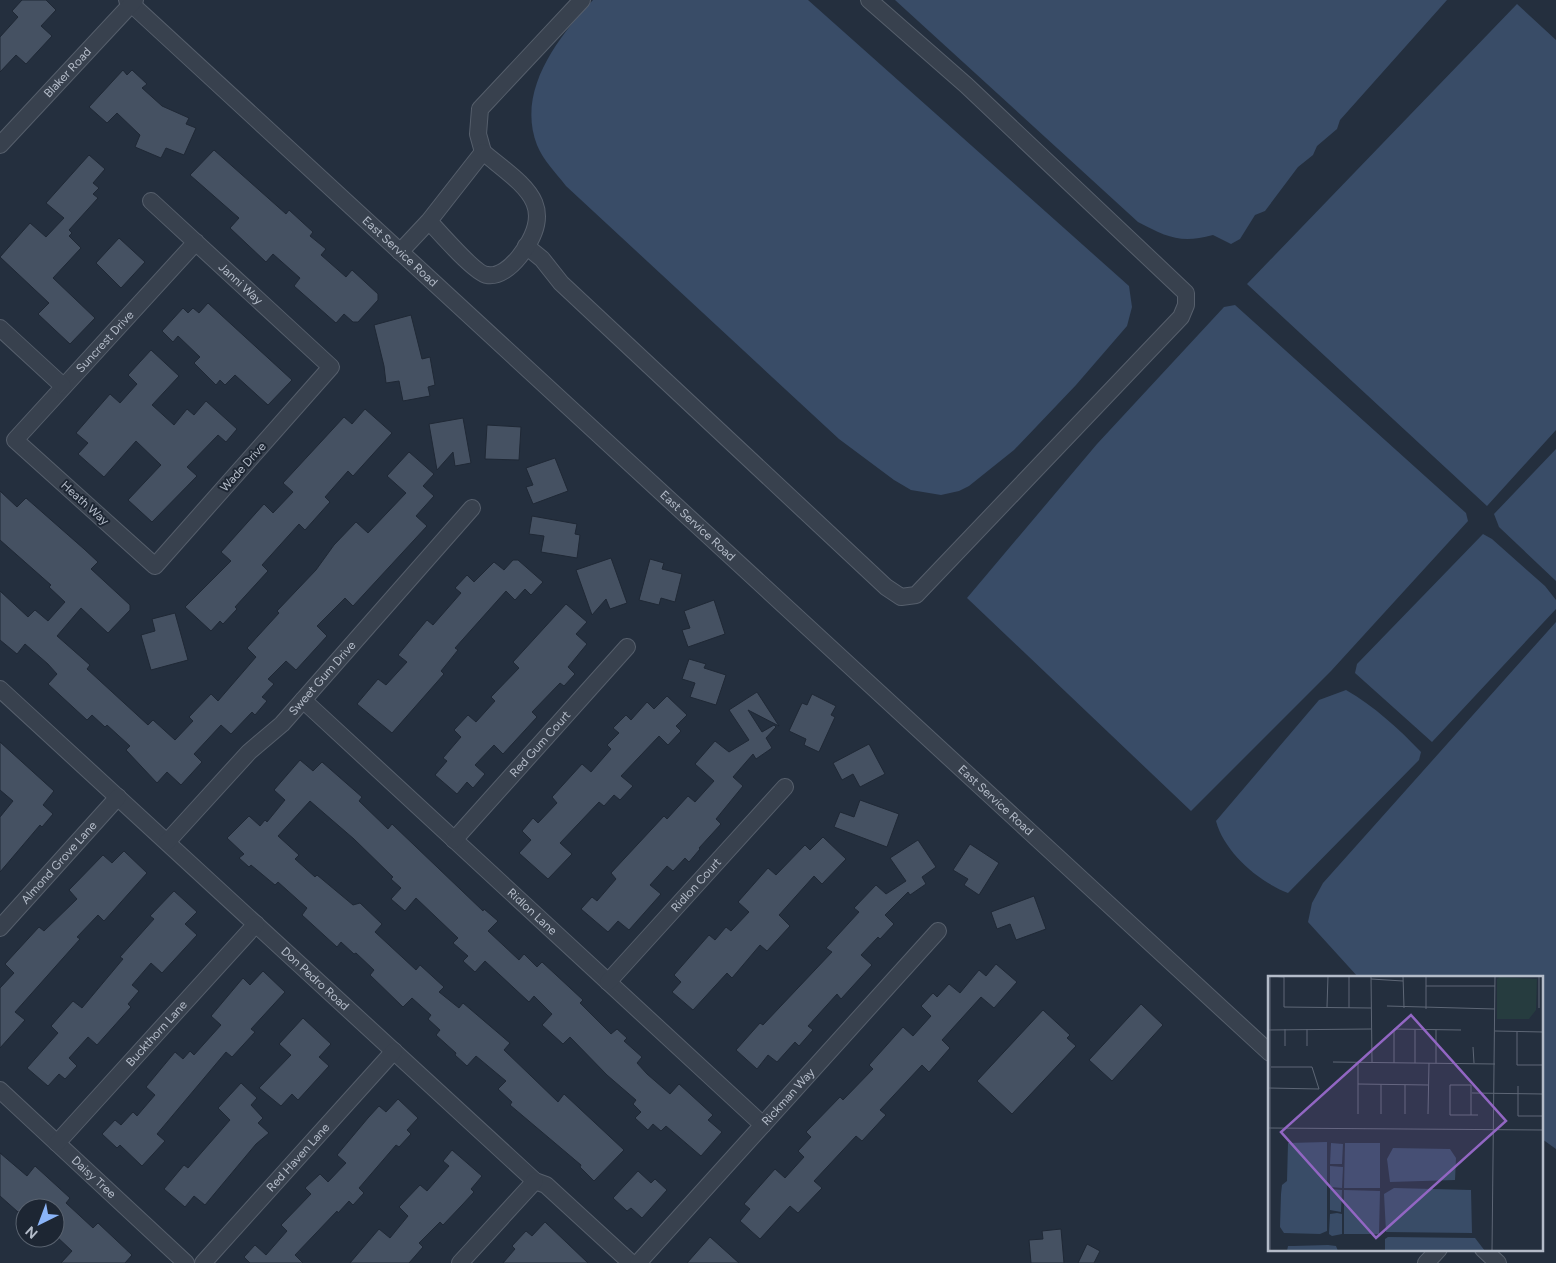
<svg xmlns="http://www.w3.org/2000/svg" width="1556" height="1263" font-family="Figtree,sans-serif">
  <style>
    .water { fill: #394c67 }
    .building { fill: #455162; stroke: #1f2835 }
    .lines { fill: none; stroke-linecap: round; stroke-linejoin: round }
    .minor-casing { stroke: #565f6c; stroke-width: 18 }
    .minor { stroke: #38414e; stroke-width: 16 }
    .labels { text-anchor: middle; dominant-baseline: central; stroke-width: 4; stroke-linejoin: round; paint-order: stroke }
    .street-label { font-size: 12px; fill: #b4bcc9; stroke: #1d2633 }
    .inset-road { fill: none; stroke: #5e6776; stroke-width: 1 }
    .view { fill: #9266c3; fill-opacity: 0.15; stroke: #9266c3; stroke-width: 2.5 }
    .inset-edge { fill: none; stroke: #b4bcc9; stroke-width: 2.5 }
  </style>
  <rect width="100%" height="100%" fill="#242f3e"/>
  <path class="water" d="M593,0H808L1129,286L1132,307L1127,326L1076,385L1014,450L969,486L959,491L941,495L911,490L894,480L839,439L566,186C556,173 543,160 537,145C516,91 558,37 593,0Z
    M895,0H1447L1340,120L1337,129L1317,146L1313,155L1298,167L1265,211L1255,215L1240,239L1231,244L1213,235C1180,244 1167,237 1138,222Z
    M1517,4L1556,40V430L1487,506L1247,284Z
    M1235,305L1466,513L1468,521L1331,671L1191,811L967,598L1097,444L1224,307Z
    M1556,449V581L1499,527L1494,514Z
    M1483,534L1492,539L1545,586L1556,600V609L1432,742L1355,673L1357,664Z
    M1556,622V1149L1542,1139V977H1358L1308,922L1312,903L1323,883Z
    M1346,690C1374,706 1399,729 1421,752L1419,760L1288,893C1259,882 1224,852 1216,821L1319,700Z"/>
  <path class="building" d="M22,0H46L56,10L41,26L52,36L26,64L16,55L0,72V37L18,17L12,11Z
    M123,70L127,75L132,70L147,84L142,88L162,106L189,118L186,124L196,128L184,155L166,148L161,158L135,147L140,135L117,113L107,123L89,107Z
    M214,150L286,214L289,210L313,232L310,236L326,249L321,255L346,277L352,270L378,294V300L358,322H353L344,314L336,323L294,286L300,278L273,254L266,262L230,228L239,218L190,175Z
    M89,155L105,169L93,183L99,188L93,194L98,198L69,230L72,233L69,236L81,248L53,278L95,318L70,344L38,314L49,303L0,257L30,223L46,237L64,218L46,203Z
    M119,238L145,262L121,288L96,263Z
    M208,303L292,380L268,405L235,375L225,385L220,380L216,385L194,363L200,357L178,336L173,342L162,331L183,308L188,313L193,308L199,313Z
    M411,315L422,359L430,357L435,385L428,387L430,396L403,401L399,381L386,383L384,366L374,325Z
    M151,350L179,376L152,405L174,425L187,409L194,415L206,401L237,429L226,442L218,435L187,467L197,476L152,522L128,500L161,465L136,441L104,477L78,454L88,443L76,433L110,394L120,403L137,384L128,375Z
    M365,409L392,433L353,476L348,471L325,497L330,502L305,530L299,524L262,565L268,571L235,607L237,609L223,624L220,621L211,631L185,607L231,561L221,552L264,504L273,513L293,492L283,483L344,417L352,424Z
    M463,418L471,463L455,466L453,452L437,470L429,424Z
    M487,425L521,427L519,460L485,459Z
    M409,452L434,474L423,486L434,496L416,516L427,526L353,606L345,598L317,626L327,636L296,670L286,661L268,679L274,684L262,697L267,701L255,715L252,712L231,734L221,725L194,754L202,762L181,785L167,772L157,783L126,750L130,746L107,725L105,727L92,715L87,720L48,684L57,674L48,664L25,644L17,654L0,640V591L28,617L35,610L48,621L65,602L49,587L51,585L0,540V491L17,507L26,498L84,549L98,562L91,569L130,605V610L108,633L81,608L57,636L90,665L87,669L148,725L153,720L175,740L193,721L189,717L211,694L218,701L256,657L247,648L279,613L277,611L316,570L334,545L356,522L368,533L406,493L387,476Z
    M555,458L568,491L533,504L526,487L533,485L526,468Z
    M532,516L577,524L575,534L580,535L577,558L541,552L544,536L529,534Z
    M611,558L627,603L610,609L606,599L592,615L576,570Z
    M650,559L664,563L662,569L682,574L675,602L661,598L659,605L639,600Z
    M513,560H518L543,582L531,595L525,589L515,600L506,591L455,648L458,650L441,671L444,674L392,733L357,704L378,679L386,685L407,662L398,655L427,620L433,625L461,593L455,588L467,575L474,582L494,562L504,570Z
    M714,600L725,634L688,647L682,630L690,628L684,611Z
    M566,604L587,622L576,634L587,644L568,667L575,674L564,686L560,683L532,712L537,717L503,754L494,745L475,765L485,774L473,788L467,782L457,794L435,775L447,761L443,758L461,737L454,730L468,715L476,722L495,701L491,697L519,668L513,662Z
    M175,613L188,660L151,670L141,635L155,631L152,619Z
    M689,659L706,664L704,668L726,675L716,705L690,697L695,683L682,679Z
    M757,692L779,726L748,710L762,732L774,725L776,727L766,738L772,748L756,759L753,754L733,777L743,786L716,819L721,824L699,848L700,849L689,862L685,858L673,871L667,866L650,885L661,894L629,930L618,921L608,932L581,909L592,897L597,901L616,879L611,873L664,816L667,819L688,796L695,802L714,781L695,764L715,741L729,752L749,740L729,710Z
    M812,694L836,706L831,715L835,717L819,752L804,745L806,739L789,731L802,703L807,705Z
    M667,696L687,715L676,726L681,731L668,745L659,736L621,776L633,786L620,800L614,795L604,806L599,802L560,843L572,854L548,879L519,853L531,840L522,831L533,818L538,823L557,803L552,797L582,764L591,772L611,749L607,745L619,733L613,728L626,715L631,720L647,702L654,709Z
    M0,742L54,791L43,805L53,814L42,827L40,825L0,872V817L13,801L0,790Z
    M869,744L885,774L860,787L853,774L842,780L833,763Z
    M300,760L313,771L322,762L362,797L359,801L388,829L392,824L483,911L484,909L498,921L488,931L519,960L524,954L537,967L542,962L583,1000L580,1003L611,1034L617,1029L627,1038L624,1041L642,1057L637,1063L647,1074L670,1094L679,1084L713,1115L708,1120L722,1132L701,1156L666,1126L661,1131L653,1124L648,1130L635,1118L641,1112L633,1104L636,1100L607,1075L570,1037L563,1044L542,1025L552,1014L534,996L529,1002L485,961L475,972L463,961L468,956L453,943L458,938L416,898L405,911L391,899L401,888L391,879L393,877L354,839L310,801L278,836L299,855L295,859L315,877L317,875L353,905L360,903L382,924L375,932L416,970L420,965L444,987L439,992L459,1008L463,1003L510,1043L504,1050L558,1102L564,1094L624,1150L594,1181L580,1167L581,1165L510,1105L512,1102L498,1089L506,1081L476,1056L467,1066L455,1055L456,1053L436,1035L440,1030L428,1019L431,1015L412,998L403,1007L370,975L374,970L356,953L354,954L341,942L337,947L302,915L307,908L278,882L275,885L251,865L249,867L239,858L244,854L227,838L249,816L260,826L265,820L267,822L285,800L274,790Z
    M860,800L899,814L887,847L834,827L840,812L854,817Z
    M823,837L846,859L822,884L814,876L779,915L790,926L767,951L760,945L732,978L727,973L693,1010L672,992L681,982L674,975L709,935L715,940L726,927L731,931L749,912L738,902L768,868L776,875L805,845L810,850Z
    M918,840L936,867L922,877L926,884L910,895L908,892L885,915L894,924L880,939L878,937L861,955L872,965L841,999L837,994L808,1026L813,1030L799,1046L795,1042L777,1062L768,1055L757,1069L736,1050L760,1023L763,1025L832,952L826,948L859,912L854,908L876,885L886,894L906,881L890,858Z
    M970,844L999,863L979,895L964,885L968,879L953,870Z
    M124,851L147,873L104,921L98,915L77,937L80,939L15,1012L25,1020L0,1048V988L14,973L5,964L39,927L44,931L77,899L69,890L103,855L112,863Z
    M174,891L197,912L185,924L197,935L162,973L151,963L132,985L139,991L128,1004L131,1007L97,1045L88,1037L69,1058L77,1066L65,1079L59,1074L48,1086L27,1068L58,1033L51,1026L73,1001L82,1008L123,959L120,957L154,919L150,916Z
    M1034,896L1046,929L1016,940L1010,924L997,929L991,912Z
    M996,964L1017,982L994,1008L981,997L942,1040L950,1048L929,1072L922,1065L880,1110L886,1115L862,1141L856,1136L814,1181L822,1188L798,1213L790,1206L760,1239L740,1221L750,1209L744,1204L775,1169L785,1178L804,1157L798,1151L811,1137L806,1132L840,1097L843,1100L873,1069L869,1065L903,1027L913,1036L931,1016L921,1006L933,993L937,997L949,984L960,993L979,970L986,976Z
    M263,971L285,992L251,1029L255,1032L232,1057L226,1052L157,1134L165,1141L142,1166L120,1145L117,1148L102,1134L115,1120L121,1125L133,1112L137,1116L155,1095L146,1087L175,1052L183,1059L190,1051L194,1055L221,1025L211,1016L243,978L250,985Z
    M1141,1004L1163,1025L1112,1081L1089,1060Z
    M1043,1010L1070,1035L1067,1038L1076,1046L1012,1114L977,1081Z
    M303,1018L331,1044L319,1057L329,1066L298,1100L292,1094L281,1106L259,1088L291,1055L279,1044Z
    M241,1083L257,1098L251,1105L263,1118L258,1123L269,1133L256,1144L205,1205L194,1196L185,1207L164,1189L184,1165L188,1168L230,1120L218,1108Z
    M398,1099L418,1118L407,1130L411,1134L399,1147L396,1145L359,1188L364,1193L353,1205L349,1201L338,1213L337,1211L295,1255L303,1263H250L244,1257L255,1245L266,1255L287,1231L281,1225L311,1194L305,1188L320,1174L328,1182L346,1163L337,1155L368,1118L379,1106L386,1112Z
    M452,1150L482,1176L471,1189L474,1192L462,1205L443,1225L440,1222L419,1243L423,1247L409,1263H350L379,1229L390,1238L408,1216L399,1207L420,1185L427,1191L449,1166L443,1161Z
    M0,1153L27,1176L35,1166L70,1198L66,1203L93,1228L98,1223L132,1255L125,1263H61L72,1251L55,1235V1208H22L18,1212L0,1196Z
    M638,1171L651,1183L655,1179L667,1190L642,1218L631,1208L627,1211L613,1198Z
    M545,1222L588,1263H503L515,1249L512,1246L526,1231L532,1236Z
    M1061,1229L1064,1263H1031L1029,1240L1043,1239L1042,1231Z
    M710,1237L739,1263H687Z
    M1087,1244L1100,1251L1094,1263H1078Z"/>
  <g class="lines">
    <g class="minor-casing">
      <g id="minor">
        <path id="s1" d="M127,0L1270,1053"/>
        <path id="s2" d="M0,145L135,0"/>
        <path d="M483,152L478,134L480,109L582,0"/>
        <path id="s3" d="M151,201L331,367L155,566L15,440L196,242"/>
        <path d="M526,246L542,259L561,283L886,587L901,597L916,595L1181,317L1186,305V293L966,85L869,0"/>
        <path d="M400,252L429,221C438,231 476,274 487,275C499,277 511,267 519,257C561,204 522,185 483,152L429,221"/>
        <path d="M0,328L63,386"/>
        <path id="s4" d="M0,689L535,1181L546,1185L631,1263"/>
        <path id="s5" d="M303,700L763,1125"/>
        <path id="s6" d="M454,840L627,647"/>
        <path id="s7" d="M167,842L249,752L282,724L472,508"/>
        <path id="s8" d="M0,928L118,797"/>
        <path id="s9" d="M608,982L785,787"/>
        <path id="s10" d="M0,1090L186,1263"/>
        <path id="s11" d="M57,1143L256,924"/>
        <path d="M1483,1249L1498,1263"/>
        <path id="s12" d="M203,1263L394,1051"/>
        <path d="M460,1263L535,1181"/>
        <path id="s13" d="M638,1263L938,931"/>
        <path d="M1426,1263L1439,1249"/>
      </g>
    </g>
    <use href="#minor" class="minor"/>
  </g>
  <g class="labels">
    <g class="street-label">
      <text stroke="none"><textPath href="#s2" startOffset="99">Blaker Road</textPath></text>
      <text stroke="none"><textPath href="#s1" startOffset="371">East Service Road</textPath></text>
      <text stroke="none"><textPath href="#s3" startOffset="122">Janni Way</textPath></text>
      <text stroke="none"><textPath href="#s3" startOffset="832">Suncrest Drive</textPath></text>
      <text transform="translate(243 467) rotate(-48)">Wade Drive</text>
      <text transform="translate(85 503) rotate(42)">Heath Way</text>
      <text stroke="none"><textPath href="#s1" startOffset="776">East Service Road</textPath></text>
      <text stroke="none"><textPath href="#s7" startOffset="226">Sweet Gum Drive</textPath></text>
      <text stroke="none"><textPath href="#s6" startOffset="129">Red Gum Court</textPath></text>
      <text stroke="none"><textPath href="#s1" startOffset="1181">East Service Road</textPath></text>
      <text stroke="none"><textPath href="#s8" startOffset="88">Almond Grove Lane</textPath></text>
      <text stroke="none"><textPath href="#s9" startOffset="131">Ridlon Court</textPath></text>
      <text stroke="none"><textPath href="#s5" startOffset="312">Ridlon Lane</textPath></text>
      <text stroke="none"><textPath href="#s4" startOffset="428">Don Pedro Road</textPath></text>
      <text stroke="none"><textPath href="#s11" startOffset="148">Buckthorn Lane</textPath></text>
      <text stroke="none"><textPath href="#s13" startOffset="224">Rickman Way</textPath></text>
      <text stroke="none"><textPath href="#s12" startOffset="142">Red Haven Lane</textPath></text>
      <text stroke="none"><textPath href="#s10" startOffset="128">Daisy Tree</textPath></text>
    </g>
  </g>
  <g transform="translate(1268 976)">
    <rect width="275" height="275" fill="#242f3e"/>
    <path d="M232,1L269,3L268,34L261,43H229V3Z" fill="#263c3f"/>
    <path d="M59,166V255L52,258L16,257L12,251L13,218L14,209L19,205L20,167ZM63,167L75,168L74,188H62ZM77,167H112V212H76ZM125,172L182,173L188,182L187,204L122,206L119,183ZM62,190L75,191L74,212L62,211ZM126,212L203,214L204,257L118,256L116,218ZM62,213L74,214L73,236L62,234ZM76,214L112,215L111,258H76ZM69,237L74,238V258L64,260L61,258L62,238ZM120,261L207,262L217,275H117V263ZM60,269L68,270L70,275H19L20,270H25Z" fill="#394c67"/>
    <path class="inset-road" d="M16,0V31L103,32M103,0L104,86M135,0L136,32M158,0V33M103,3L135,5M158,10H227M119,30L227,33M59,31L60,0M81,32V0M271,32V0M17,53V70M39,53V70M0,54L103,53M227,55L275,56M249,56V89H275M205,71L206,87M65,86L227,88M126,87V53L193,54M147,87V54M168,87V54M90,108L160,109M137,109V138M250,110V140H275M0,112L51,113L44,91H3M204,117L275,118M90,138V87M113,138V109M160,138L161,87M203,139V109H182V139H210M0,152L275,154M2,275V0L16,1M224,275L227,0"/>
    <path class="view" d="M143,39L238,145L108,262L13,156Z"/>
    <rect width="275" height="275" class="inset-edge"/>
  </g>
  <g transform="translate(40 1223) rotate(222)"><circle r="24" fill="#1d2633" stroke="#59626f"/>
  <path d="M0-4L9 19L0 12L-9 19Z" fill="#8ab4f8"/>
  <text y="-8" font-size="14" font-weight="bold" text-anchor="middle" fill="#b4bcc9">N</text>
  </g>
</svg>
